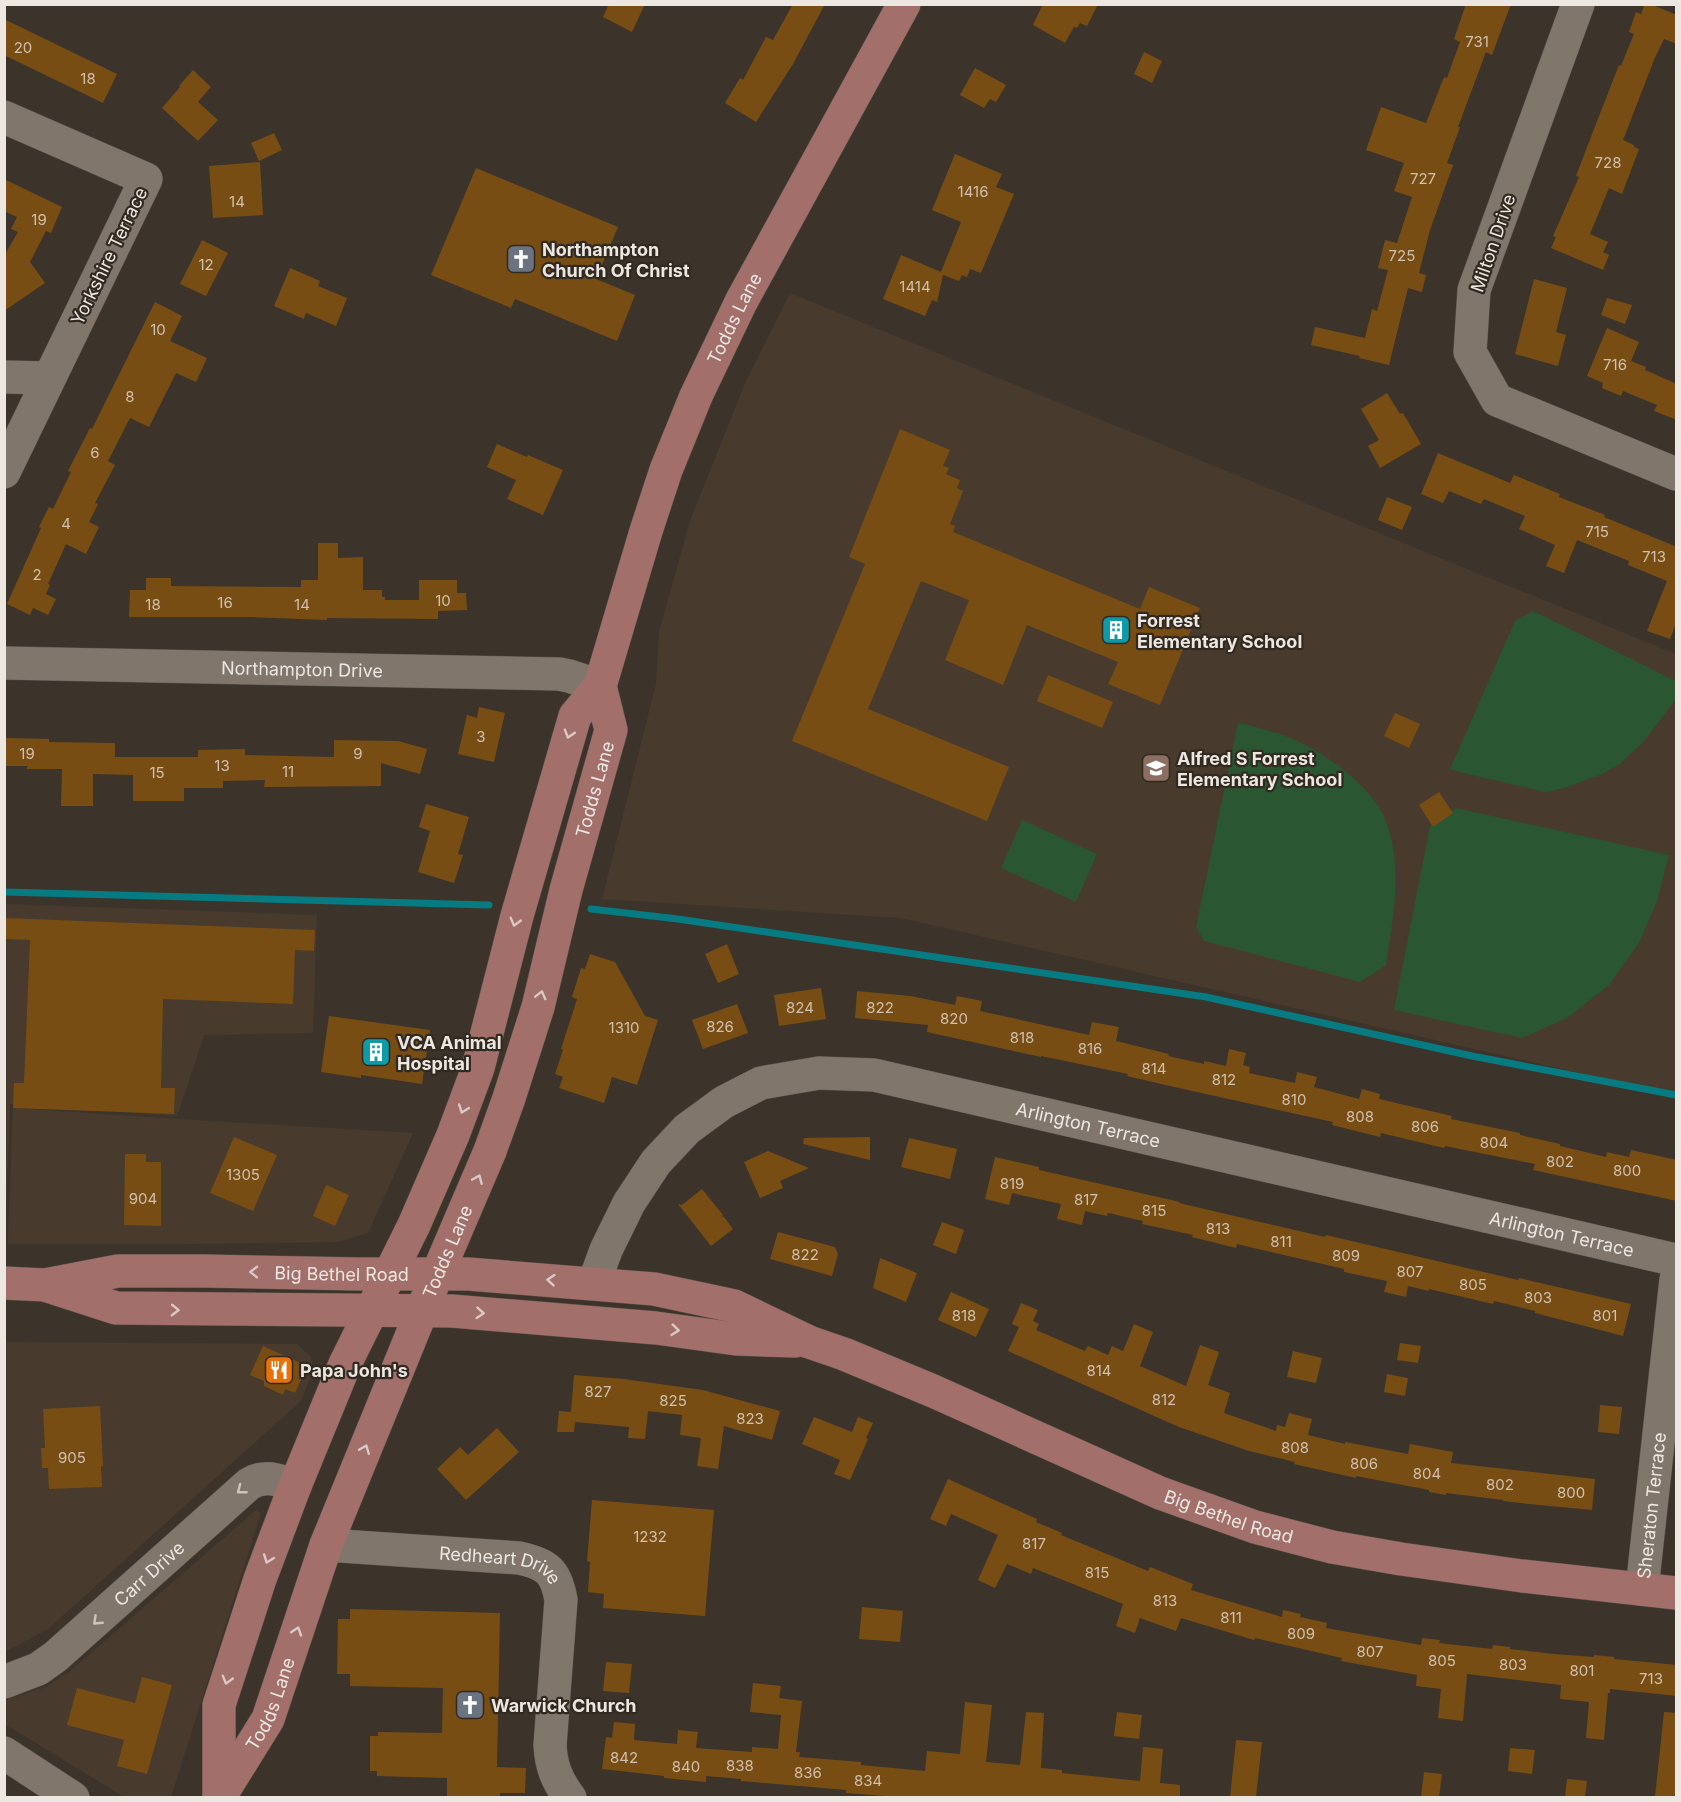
<svg xmlns="http://www.w3.org/2000/svg" width="1681" height="1802" font-family="Inter,sans-serif">
  <style>
    .built { fill: #483b2d }
    .green { fill: #2a5632 }
    .lines { fill: none; stroke-linecap: round; stroke-linejoin: round }
    .stream { stroke: #067b82; stroke-width: 7 }
    .building { fill: #774d14 }
    .minor-casing { stroke: #585149; stroke-width: 34 }
    .major-casing { stroke: #585149; stroke-width: 34 }
    .minor { stroke: #80766c; stroke-width: 33 }
    .major { stroke: #a36f6b; stroke-width: 33 }
    .oneway { stroke: #dac9c4 }
    .oneway2 { stroke: #ccc5bf }
    .labels { text-anchor: middle; dominant-baseline: central; stroke-width: 4.5; stroke-linejoin: round; paint-order: stroke }
    .number-label { font-size: 15px; fill: #d0c0ae }
    .street-label { font-size: 18px; fill: #ede7e2; stroke: #322a21 }
    .poi-label { font-size: 18px; font-weight: bold; fill: #ede7e2; stroke: #322a21; text-anchor: start }
  </style>
  <rect width="100%" height="100%" fill="#3c342b"/>
  <path class="built" d="M790,293L1676,654V1095L901,918L602,899L656,684L659,632L690,521L746,381Z
    M5,904L317,915L313,1033L204,1035L177,1116L10,1104L5,1244Z
    M13,1108L178,1119L413,1133L368,1233L338,1242L184,1244H8Z
    M5,1342L297,1344L311,1357L313,1370L301,1401L48,1629L5,1652Z
    M256,1510L261,1513L171,1797H124L5,1724L4,1701L46,1687L69,1672Z"/>
  <path class="green" d="M1533,611L1676,681V699L1645,740L1620,764L1600,775L1564,788L1545,792L1459,772L1450,769L1515,621Z
    M1238,723C1253,726 1268,730 1282,735C1317,747 1368,782 1384,816C1389,829 1393,842 1394,856C1399,892 1391,929 1386,965L1360,982L1204,941L1196,927Z
    M1456,808L1669,855L1657,901L1639,943L1609,985L1567,1018L1522,1038L1394,1010L1430,826Z
    M1022,820L1097,854L1076,902L1001,868Z"/>
  <g class="lines">
    <path class="stream" d="M4,892L489,905
      M591,909L678,919L1206,997L1472,1056L1676,1095"/>
  </g>
  <path class="building" d="M609,4H645L632,32L603,17Z
    M793,4H825L793,64L756,122L725,103L740,78L743,80L766,37L773,40Z
    M1043,4H1098L1087,26L1080,23L1077,28L1074,27L1065,43L1033,25Z
    M1466,4H1511L1492,55L1486,52L1458,127H1460L1447,163L1453,165L1430,230L1419,273L1426,275L1422,292L1408,288L1389,365L1359,358L1360,356L1311,345L1315,327L1365,338L1372,309L1377,311L1388,270L1378,268L1385,240L1397,243L1412,197L1394,191L1404,163L1366,150L1381,107L1426,123L1444,77L1447,78L1460,42L1454,39Z
    M1645,4H1650L1677,15V44L1664,39L1654,60L1623,140L1634,145V147L1639,149L1622,194L1609,188L1590,234L1608,242L1603,252L1609,255L1603,270L1551,248L1556,237L1553,236L1579,177L1576,176L1594,129L1619,65L1621,66L1634,34L1629,32L1636,12L1641,14Z
    M4,19L117,74L103,103L4,55Z
    M1144,52L1162,61L1152,83L1134,74Z
    M975,68L1006,85L996,102L990,99L984,108L960,95Z
    M193,70L211,87L198,102L218,120L198,141L162,108L180,87L179,86Z
    M274,133L282,150L259,161L251,143Z
    M955,154L1002,174L996,187L1014,194L981,273L970,269L967,277L962,275L959,281L943,275L937,302L932,300L925,316L883,299L901,255L941,272L961,222L932,210Z
    M260,162L263,215L213,218L209,166Z
    M476,168L618,227L596,279L635,295L617,341L515,299L511,308L431,275Z
    M4,179L62,207L51,233L46,231L30,262L45,283L4,311V256L18,232L11,229L17,217L4,211Z
    M202,240L228,253L206,296L180,284Z
    M290,268L320,281L318,286L347,298L336,326L306,313L304,319L274,306Z
    M1534,279L1567,288L1556,332L1566,335L1558,366L1515,354Z
    M1607,298L1632,305L1625,324L1601,315Z
    M155,302L182,316L170,341L207,358L196,382L176,373L149,427L130,418L108,461L115,465L95,503L98,504L89,522L99,527L86,554L66,544L48,584L50,585L46,594L56,599L48,615L33,608L30,615L7,604L41,528L39,527L49,507L53,509L71,472L68,471L90,428L92,429Z
    M1607,328L1639,342L1631,361L1646,367L1645,370L1677,384V420L1654,411L1657,405L1623,391L1621,396L1602,388L1603,383L1587,376Z
    M1387,393L1400,414L1403,413L1421,444L1380,468L1368,446L1379,440L1361,409Z
    M900,429L950,450L943,466L949,468L946,474L960,480L957,488L963,491L950,524L955,526L953,532L1140,609L1149,587L1200,608L1160,705L1108,684L1118,662L1027,625L1003,685L945,660L969,600L921,581L868,709L1009,767L987,821L792,741L865,564L849,557Z
    M497,444L527,457L528,455L563,470L543,515L507,499L516,480L487,467Z
    M1438,453L1510,483L1514,475L1560,494L1559,497L1605,515L1604,517L1677,547V621L1670,639L1647,631L1667,581L1628,565L1629,561L1577,540L1564,573L1546,566L1555,545L1519,529L1525,516L1484,499L1481,504L1449,491L1443,503L1421,494Z
    M1387,497L1412,507L1402,530L1378,520Z
    M318,543H338V558L363,557V590H382V597H385V600H419V580H457V593H466L467,610L438,611V619L327,618V620L248,617H129L130,590H146V578H171V586L301,587V580H318Z
    M1048,675L1113,702L1102,728L1037,701Z
    M479,707L505,713L494,762L458,754L467,715L477,718Z
    M1395,713L1420,724L1409,748L1384,736Z
    M4,738L49,739V742L115,743V757H198V750L245,749V755L334,757V740L398,741L427,749L420,774L381,763V786L264,787L265,780L223,781V788H184V801H133V775L93,774V806H61L62,769H27V766H4Z
    M1439,792L1453,813L1433,827L1419,805Z
    M426,804L469,817L458,854L463,855L454,883L418,872L430,831L419,827Z
    M4,918L315,930L314,951L295,950L293,1004L163,999L161,1088H175L174,1114L13,1108L14,1083H24L30,940L4,939Z
    M727,944L739,974L718,983L705,954Z
    M590,954L615,962L645,1016L658,1020L637,1085L612,1077L604,1103L559,1088L563,1077L555,1074L563,1050L561,1049L577,999L572,997L581,968L585,969Z
    M821,988L826,1019L779,1026L774,995Z
    M857,991L910,996L955,1005L957,996L982,1001L980,1011L1089,1035L1092,1022L1119,1027L1116,1041L1169,1054L1168,1056L1204,1064V1061L1226,1066L1229,1049L1246,1053L1243,1065L1250,1067L1249,1073L1295,1083L1297,1072L1317,1077L1314,1087L1359,1099L1362,1089L1380,1094L1379,1099L1452,1116L1451,1119L1520,1133V1135L1560,1144V1146L1606,1157L1607,1152L1629,1157L1631,1150L1677,1160V1201L1533,1170L1535,1164L1445,1146L1444,1148L1381,1133L1380,1137L1332,1125L1333,1122L1174,1087L1127,1076L1128,1074L1041,1056V1057L927,1032L928,1025L855,1018Z
    M737,1004L748,1033L703,1049L692,1020Z
    M329,1016L430,1030L422,1084L361,1075V1078L321,1072Z
    M234,1137L277,1155L253,1211L210,1193Z
    M870,1137V1160L803,1144L804,1138Z
    M909,1138L957,1149L950,1179L901,1167Z
    M768,1151L809,1168L780,1181L783,1188L760,1198L744,1162Z
    M125,1154H146V1162H161V1226L124,1225Z
    M995,1157L1039,1167V1170L1180,1202L1179,1203L1260,1222L1325,1237L1326,1235L1518,1280L1519,1278L1631,1304L1623,1336L1535,1313V1311L1494,1301L1493,1304L1429,1289V1291L1408,1286L1406,1297L1384,1292L1387,1281L1344,1272V1269L1237,1244L1236,1248L1192,1237L1193,1235L1142,1224L1143,1221L1108,1213L1107,1216L1085,1211L1082,1225L1057,1219L1061,1204L1012,1193L1009,1205L985,1199Z
    M326,1185L349,1195L335,1226L313,1216Z
    M702,1189L723,1215L721,1216L724,1217L733,1229L711,1246L678,1204L682,1205Z
    M942,1222L964,1230L956,1254L933,1245Z
    M778,1232L835,1247L838,1254L832,1276L770,1259Z
    M880,1258L917,1273L906,1302L873,1288Z
    M951,1292L989,1309L976,1337L938,1320Z
    M1021,1303L1038,1310L1033,1321L1039,1324L1036,1330L1085,1351L1088,1346L1108,1355L1112,1346L1123,1351L1134,1324L1153,1332L1140,1366L1186,1386L1200,1345L1219,1352L1208,1385L1230,1393L1224,1413L1276,1431L1277,1425L1285,1427L1289,1413L1312,1419L1308,1435L1345,1444V1442L1408,1454L1410,1444L1453,1452L1451,1463L1595,1479L1592,1510L1520,1503L1503,1501V1500L1446,1493V1495L1429,1492V1490L1356,1476V1478L1294,1464L1295,1462L1249,1451L1179,1427L1008,1351L1019,1327L1012,1324Z
    M1400,1343L1421,1346L1418,1363L1397,1360Z
    M263,1346L307,1366L295,1393L285,1389L283,1395L264,1386V1381L250,1375Z
    M1293,1351L1322,1358L1316,1383L1287,1377Z
    M1387,1374L1408,1378L1405,1396L1384,1392Z
    M574,1375L624,1379L703,1390L780,1411L772,1440L724,1426L718,1469L697,1466L701,1438L680,1435L682,1415L648,1411L645,1439L628,1438L629,1427L575,1422L574,1432H557L559,1411L571,1412Z
    M1600,1405L1622,1407L1619,1434L1598,1432Z
    M100,1406L103,1466H101L102,1487L49,1489L48,1468H42L41,1448H45L43,1409Z
    M814,1417L852,1432L858,1417L873,1423L866,1438L868,1439L850,1480L834,1474L840,1460L802,1444Z
    M497,1428L519,1452L466,1500L437,1469L460,1447L468,1455Z
    M948,1479L1037,1519L1036,1522L1062,1533L1061,1535L1148,1571L1150,1567L1193,1584L1191,1590L1282,1617L1283,1610L1301,1614L1300,1617L1327,1623L1326,1628L1421,1645L1422,1638L1440,1640L1439,1643L1492,1649L1493,1645L1510,1647V1649L1554,1654L1594,1657V1655L1614,1657V1659L1677,1665V1696L1610,1689V1693H1608L1604,1740L1586,1738L1589,1702L1560,1699L1561,1685L1467,1674L1463,1721L1438,1718L1441,1689L1416,1686L1417,1675L1341,1661L1342,1658L1255,1638L1254,1640L1181,1618L1176,1631L1140,1618L1135,1633L1116,1626L1123,1604L1033,1568L1031,1574L1007,1564L995,1588L978,1580L998,1535L951,1514L946,1526L930,1519Z
    M592,1500L714,1510L705,1616L603,1608L604,1594L588,1592L590,1562L587,1561Z
    M862,1607L903,1611L900,1642L859,1639Z
    M350,1609L500,1613L497,1767L526,1768L525,1793H500V1797H447V1778L377,1776V1771H370V1736H378V1732L442,1733L443,1688L350,1686V1674H337L338,1619H350Z
    M606,1662L632,1664L629,1693L603,1691Z
    M142,1677L172,1685L147,1774L117,1766L124,1740L67,1725L77,1688L135,1703Z
    M753,1683L781,1686L779,1698L802,1701L796,1752H800L799,1757L861,1762V1765L925,1771L927,1751L960,1754L965,1702L992,1705L986,1762L1020,1765L1026,1712L1044,1713L1041,1768L1062,1770V1773L1140,1781L1143,1747L1163,1749L1160,1783L1180,1785V1797H898L846,1793V1790L741,1781V1779L706,1776V1782L664,1778V1776L602,1769L606,1737L612,1738L614,1722L635,1724L634,1740L677,1744L678,1730L698,1732L696,1748L752,1752V1747L778,1749L781,1715L750,1712Z
    M1117,1712L1142,1715L1139,1739L1114,1736Z
    M1664,1712L1677,1713V1784L1675,1797H1655Z
    M1236,1740L1262,1742L1256,1797H1230Z
    M1510,1748L1535,1750L1532,1774L1508,1771Z
    M1424,1772L1442,1774L1439,1797H1421Z
    M1567,1779L1587,1781L1585,1797H1565Z"/>
  <g class="lines">
    <g class="minor-casing">
      <g id="minor">
        <path d="M1578,4L1474,290L1470,352L1497,400L1676,474"/>
        <path d="M4,117L146,179L4,472"/>
        <path d="M4,377L49,378"/>
        <path id="s1" d="M4,663L559,674L569,676L600,686"/>
        <path id="s2" d="M594,1283L606,1250L629,1203L656,1162L687,1129L724,1102L761,1083L819,1073L874,1075L1676,1260"/>
        <path id="s3" d="M326,1545L519,1558C547,1564 556,1571 561,1600L550,1745C551,1766 557,1781 570,1798"/>
        <path id="s4" d="M1642,1589L1676,1279"/>
        <path id="s5" d="M4,1682L38,1669L55,1657L249,1484C264,1474 279,1480 295,1486"/>
        <path d="M4,1753L73,1798"/>
      </g>
    </g>
    <g class="major-casing">
      <g id="major">
        <path id="s6" d="M4,1283L45,1285L118,1271H204L359,1274H468L654,1289L734,1306L809,1342L844,1354L933,1391L1160,1493L1255,1527L1332,1547L1401,1559L1522,1576L1676,1593"/>
        <path d="M48,1286L116,1308L452,1311L656,1328L736,1339L795,1341"/>
        <path id="s7" d="M219,1798V1705L260,1579L295,1486L345,1364L414,1225L453,1135L478,1068L517,916L575,716L600,686L646,531L666,470L696,396L741,302L904,4"/>
        <path id="s8" d="M219,1798L268,1719L326,1545L422,1310L490,1151L509,1098L538,1007L566,890L611,730L600,686"/>
      </g>
    </g>
    <use href="#minor" class="minor"/>
    <use href="#major" class="major"/>
  </g>
  <defs><path id="oneway-chevron" d="M-2-3.5L2.5 0L-2 3.5" fill="none" stroke-width="1.6" stroke-linecap="round" stroke-linejoin="round" transform="scale(1.5)"/></defs>
  <g class="oneway">
    <use href="#oneway-chevron" transform="translate(569 734) rotate(107)"/>
    <use href="#oneway-chevron" transform="translate(515 922) rotate(105)"/>
    <use href="#oneway-chevron" transform="translate(541 995) rotate(-76)"/>
    <use href="#oneway-chevron" transform="translate(463 1109) rotate(110)"/>
    <use href="#oneway-chevron" transform="translate(478 1179) rotate(-67)"/>
    <use href="#oneway-chevron" transform="translate(254 1272) rotate(-179)"/>
    <use href="#oneway-chevron" transform="translate(551 1280) rotate(-175)"/>
    <use href="#oneway-chevron" transform="translate(175 1310) rotate(1)"/>
    <use href="#oneway-chevron" transform="translate(480 1313) rotate(4)"/>
    <use href="#oneway-chevron" transform="translate(675 1330) rotate(6)"/>
    <use href="#oneway-chevron" transform="translate(365 1449) rotate(-68)"/>
    <use href="#oneway-chevron" transform="translate(268 1559) rotate(110)"/>
    <use href="#oneway-chevron" transform="translate(297 1631) rotate(-72)"/>
    <use href="#oneway-chevron" transform="translate(227 1680) rotate(106)"/>
  </g>
  <g class="oneway2">
    <use href="#oneway-chevron" transform="translate(241 1490) rotate(142)"/>
    <use href="#oneway-chevron" transform="translate(97 1621) rotate(137)"/>
  </g>
  <defs>
    <g id="church-square" transform="scale(1.5)"><rect x="-9" y="-9" width="18" height="18" rx="4" fill="#6b7280" stroke="#322a21"/><path d="M-1.2-6h2.4v3.5h3.3v2.4h-3.3V6h-2.4V-.1h-3.3v-2.4h3.3Z" fill="#fff"/></g>
    <g id="building-square" transform="scale(1.5)"><rect x="-9" y="-9" width="18" height="18" rx="4" fill="#0f9aa8" stroke="#322a21"/><path d="M-4-6H4V6H1V3H-1V6H-4ZM-2.5-4.3h1.7v1.8h-1.7ZM.8-4.3h1.7v1.8H.8ZM-2.5-1h1.7V.8h-1.7ZM.8-1h1.7V.8H.8Z" fill="#fff"/></g>
    <g id="school-square" transform="scale(1.5)"><rect x="-9" y="-9" width="18" height="18" rx="4" fill="#8d6e63" stroke="#322a21"/><path d="M0-5L7-2L0 1L-7-2ZM-4 1L0 2.5L4 1V4Q0 6-4 4Z" fill="#fff"/></g>
    <g id="restaurant-square" transform="scale(1.5)"><rect x="-9" y="-9" width="18" height="18" rx="4" fill="#e8710a" stroke="#322a21"/><path d="M-5-6h1v4h1v-4h1v4h1v-4h1v5L-1.5 .5V6h-2V.5L-5-1ZM5-6V6H3V1.5H1.5Q1.5-4 5-6Z" fill="#fff"/></g>
  </defs>
  <g fill-rule="evenodd">
    <use href="#church-square" x="521" y="259"/>
    <use href="#building-square" x="1116" y="630"/>
    <use href="#school-square" x="1156" y="768"/>
    <use href="#building-square" x="376" y="1052"/>
    <use href="#restaurant-square" x="279" y="1370"/>
    <use href="#church-square" x="470" y="1705"/>
  </g>
  <g class="labels">
    <g class="number-label">
      <text x="1477" y="41">731</text>
      <text x="23" y="47">20</text>
      <text x="88" y="78">18</text>
      <text x="1608" y="162">728</text>
      <text x="1423" y="178">727</text>
      <text x="973" y="191">1416</text>
      <text x="237" y="201">14</text>
      <text x="39" y="219">19</text>
      <text x="1402" y="255">725</text>
      <text x="206" y="264">12</text>
      <text x="915" y="286">1414</text>
      <text x="158" y="329">10</text>
      <text x="1615" y="364">716</text>
      <text x="130" y="396">8</text>
      <text x="95" y="452">6</text>
      <text x="66" y="523">4</text>
      <text x="1597" y="531">715</text>
      <text x="1654" y="556">713</text>
      <text x="37" y="574">2</text>
      <text x="443" y="600">10</text>
      <text x="225" y="602">16</text>
      <text x="153" y="604">18</text>
      <text x="302" y="604">14</text>
      <text x="481" y="736">3</text>
      <text x="27" y="753">19</text>
      <text x="358" y="753">9</text>
      <text x="222" y="765">13</text>
      <text x="288" y="771">11</text>
      <text x="157" y="772">15</text>
      <text x="800" y="1007">824</text>
      <text x="880" y="1007">822</text>
      <text x="954" y="1018">820</text>
      <text x="720" y="1026">826</text>
      <text x="624" y="1027">1310</text>
      <text x="1022" y="1037">818</text>
      <text x="1090" y="1048">816</text>
      <text x="1154" y="1068">814</text>
      <text x="1224" y="1079">812</text>
      <text x="1294" y="1099">810</text>
      <text x="1360" y="1116">808</text>
      <text x="1425" y="1126">806</text>
      <text x="1494" y="1142">804</text>
      <text x="1560" y="1161">802</text>
      <text x="1627" y="1170">800</text>
      <text x="243" y="1174">1305</text>
      <text x="1012" y="1183">819</text>
      <text x="143" y="1198">904</text>
      <text x="1086" y="1199">817</text>
      <text x="1154" y="1210">815</text>
      <text x="1218" y="1228">813</text>
      <text x="1281" y="1241">811</text>
      <text x="805" y="1254">822</text>
      <text x="1346" y="1255">809</text>
      <text x="1410" y="1271">807</text>
      <text x="1473" y="1284">805</text>
      <text x="1538" y="1297">803</text>
      <text x="964" y="1315">818</text>
      <text x="1605" y="1315">801</text>
      <text x="1099" y="1370">814</text>
      <text x="598" y="1391">827</text>
      <text x="1164" y="1399">812</text>
      <text x="673" y="1400">825</text>
      <text x="750" y="1418">823</text>
      <text x="1295" y="1447">808</text>
      <text x="72" y="1457">905</text>
      <text x="1364" y="1463">806</text>
      <text x="1427" y="1473">804</text>
      <text x="1500" y="1484">802</text>
      <text x="1571" y="1492">800</text>
      <text x="650" y="1536">1232</text>
      <text x="1034" y="1543">817</text>
      <text x="1097" y="1572">815</text>
      <text x="1165" y="1600">813</text>
      <text x="1231" y="1617">811</text>
      <text x="1301" y="1633">809</text>
      <text x="1370" y="1651">807</text>
      <text x="1442" y="1660">805</text>
      <text x="1513" y="1664">803</text>
      <text x="1582" y="1670">801</text>
      <text x="1651" y="1678">713</text>
      <text x="624" y="1757">842</text>
      <text x="740" y="1765">838</text>
      <text x="686" y="1766">840</text>
      <text x="808" y="1772">836</text>
      <text x="868" y="1780">834</text>
    </g>
    <g class="street-label">
      <text transform="translate(1493 243) rotate(-71)">Milton Drive</text>
      <text transform="translate(109 256) rotate(-64)">Yorkshire Terrace</text>
      <text stroke="none"><textPath href="#s7" startOffset="1578">Todds Lane</textPath></text>
      <text stroke="none"><textPath href="#s1" startOffset="298">Northampton Drive</textPath></text>
      <text stroke="none"><textPath href="#s8" startOffset="1080">Todds Lane</textPath></text>
      <text stroke="none"><textPath href="#s2" startOffset="603">Arlington Terrace</textPath></text>
      <text stroke="none"><textPath href="#s2" startOffset="1089">Arlington Terrace</textPath></text>
      <text stroke="none"><textPath href="#s8" startOffset="594">Todds Lane</textPath></text>
      <text stroke="none"><textPath href="#s6" startOffset="339">Big Bethel Road</textPath></text>
      <text stroke="none"><textPath href="#s4" startOffset="84">Sheraton Terrace</textPath></text>
      <text stroke="none"><textPath href="#s6" startOffset="1272">Big Bethel Road</textPath></text>
      <text stroke="none"><textPath href="#s3" startOffset="177">Redheart Drive</textPath></text>
      <text stroke="none"><textPath href="#s5" startOffset="183">Carr Drive</textPath></text>
      <text stroke="none"><textPath href="#s8" startOffset="108">Todds Lane</textPath></text>
    </g>
    <g class="poi-label">
      <text x="542" y="249">Northampton<tspan x="542" dy="21">Church Of Christ</tspan></text>
      <text x="1137" y="620">Forrest<tspan x="1137" dy="21">Elementary School</tspan></text>
      <text x="1177" y="758">Alfred S Forrest<tspan x="1177" dy="21">Elementary School</tspan></text>
      <text x="397" y="1042">VCA Animal<tspan x="397" dy="21">Hospital</tspan></text>
      <text x="300" y="1370">Papa John's</text>
      <text x="491" y="1705">Warwick Church</text>
    </g>
  </g>
  <rect width="1681" height="1802" fill="none" stroke="#ede7e2" stroke-width="12"/>
</svg>
